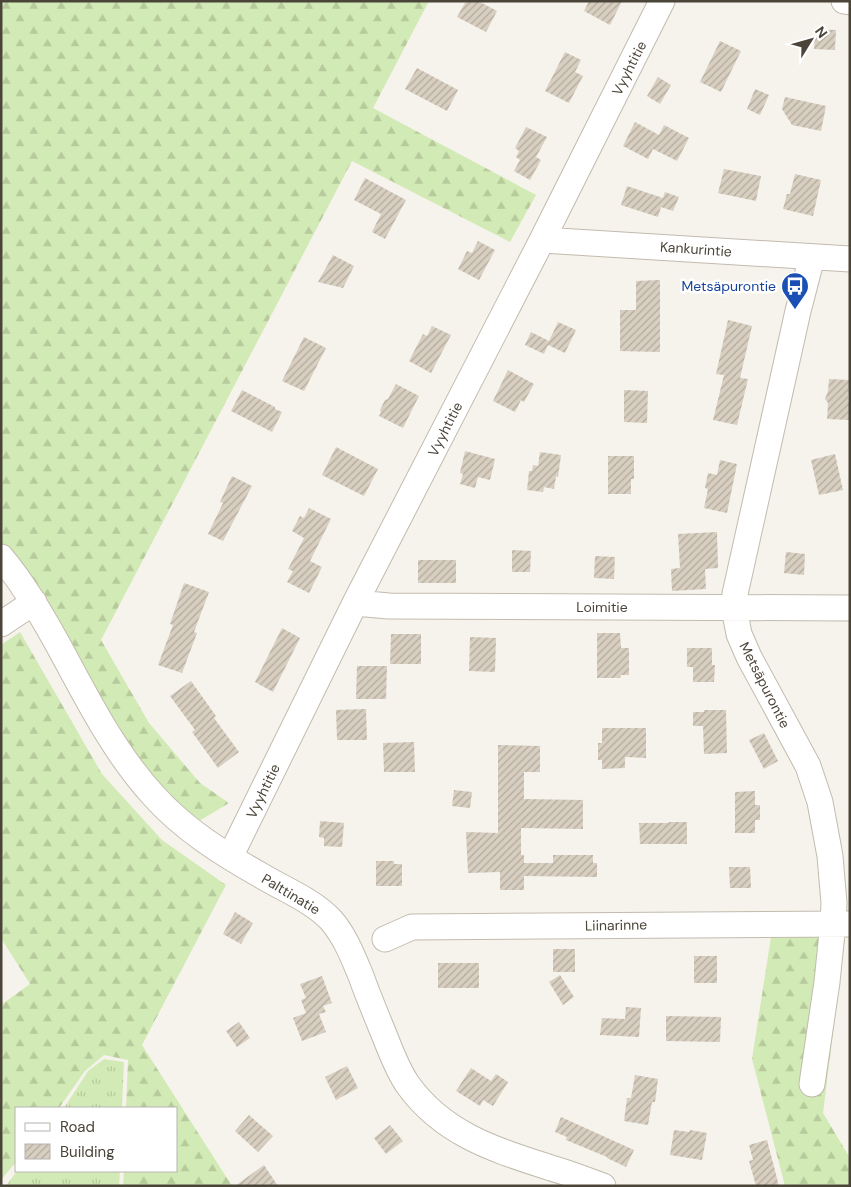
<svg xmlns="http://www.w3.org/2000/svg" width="851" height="1187" font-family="'DM Sans',sans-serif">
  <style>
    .grass { fill: url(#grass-tufts) }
    .forest { fill: url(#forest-firs) }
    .building { fill: url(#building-hatch) }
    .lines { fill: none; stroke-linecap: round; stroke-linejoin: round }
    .minor-casing { stroke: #c2bbae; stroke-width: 27 }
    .minor { stroke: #fff; stroke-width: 25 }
    .labels { text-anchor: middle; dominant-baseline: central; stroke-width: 5; stroke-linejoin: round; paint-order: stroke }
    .street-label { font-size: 14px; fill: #4b4439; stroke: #fff }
    .transit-label { font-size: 14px; fill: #164399; stroke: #fff; text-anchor: end }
  </style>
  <defs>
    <pattern id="grass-tufts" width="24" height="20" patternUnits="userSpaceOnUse" patternTransform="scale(1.25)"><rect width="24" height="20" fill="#d2eab5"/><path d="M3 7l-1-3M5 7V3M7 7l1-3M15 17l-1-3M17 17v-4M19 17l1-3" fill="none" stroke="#b6ca9c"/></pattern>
    <pattern id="forest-firs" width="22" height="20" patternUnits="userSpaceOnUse" patternTransform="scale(1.25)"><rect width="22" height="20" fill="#d2eab5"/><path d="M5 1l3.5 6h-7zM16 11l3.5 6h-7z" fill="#b6ca9c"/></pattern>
    <pattern id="building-hatch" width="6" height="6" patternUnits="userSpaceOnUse" patternTransform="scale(1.25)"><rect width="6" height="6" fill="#d8cfc1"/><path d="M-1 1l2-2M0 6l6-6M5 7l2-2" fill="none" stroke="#b1aa9e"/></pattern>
  </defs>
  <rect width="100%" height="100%" fill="#f6f3ec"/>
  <path class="grass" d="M104,1059L124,1062L122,1108H64L88,1071Z
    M17,1171H120L119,1186H6Z"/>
  <path class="forest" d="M1,1H429L373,108L536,195L510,242L352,161L101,640L149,723L200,783L229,803L199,821L158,790L127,751L20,566L1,543Z
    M20,632L102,774L162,840L226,885L142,1045L232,1186H123L124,1171H176V1108H126L128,1060L104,1055L85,1071L59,1108H16V1162L1,1180V1005L30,984L1,938V645Z
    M771,937H845L823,1113L850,1158V1186H785L752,1059Z"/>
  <path class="building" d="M466,1H478L497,11L486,32L457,17Z
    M589,1H622L610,25L584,11Z
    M815,29L836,30L835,50L814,49Z
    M720,41L741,51L721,92L700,82Z
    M565,52L581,60L575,72L583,76L569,103L545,91Z
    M417,68L458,90L447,111L405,89Z
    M658,77L671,85L660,104L647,96Z
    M755,89L769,95L760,115L747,109Z
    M785,97L826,106L821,131L792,125L782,109Z
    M635,122L659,135L664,125L689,138L677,161L653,149L648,159L623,146Z
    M526,127L547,137L536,157L541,160L530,180L514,171L520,160L516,157L519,151L515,148Z
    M724,169L761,176L756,201L718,193Z
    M795,174L821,180L813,216L783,209L787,194H790Z
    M365,178L406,200L385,239L372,232L381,214L354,200Z
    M627,186L663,198L665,192L679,197L673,211L661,207L658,217L621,205Z
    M478,241L495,250L479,280L458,269L467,251L472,253Z
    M333,255L354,266L343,288L318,282Z
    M660,280V352L620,351V310H636V281Z
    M728,320L752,326L740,378L748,379L737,425L713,420L724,375L716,374Z
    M558,322L576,330L565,353L548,345L544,354L525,345L531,332L549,341Z
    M432,326L451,335L431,373L409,361L423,334L427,336Z
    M304,337L326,348L304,391L282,381Z
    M508,370L534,384L524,402L521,400L515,412L493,401Z
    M829,379L849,380L848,402L850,403V420L827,419L828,403L825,399L828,391Z
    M396,384L419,396L403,428L379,416L381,412L380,410L385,400L388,399Z
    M242,390L275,407V409L282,412L272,432L231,411Z
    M624,390L648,391L647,423L624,422Z
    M336,447L378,469L364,496L322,475Z
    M465,451L495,459L490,480L478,477L475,488L460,484L463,474L460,473Z
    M540,452L561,455L558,477L556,476L554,489L544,487L543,492L527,490L529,471H532L533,465L538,466Z
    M835,454L843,490L819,495L811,460Z
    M608,456H634V479H631V494H608Z
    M720,460L737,464L727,513L704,508L708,489L705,488L708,473L717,475Z
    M232,476L252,486L223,541L208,534L223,503L220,502Z
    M309,508L331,519L310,561L322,567L309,593L287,582L293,571L288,569L304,538L292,531L300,516L304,518Z
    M717,532L718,568L705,569L706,589L672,591L671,569L680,568L678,534Z
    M512,550L531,551L530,572H512Z
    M786,552L805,554L804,575L784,573Z
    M595,556L615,557L614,579L594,578Z
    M418,560H456V583H418Z
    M184,583L209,592L194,632L197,633L182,673L158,665L173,625L170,624Z
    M282,628L300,638L273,692L255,682Z
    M597,633H620L621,648H629V675H621L620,678H597Z
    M391,634H421V664H390Z
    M470,637L496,638L495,672L469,671Z
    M687,648H712V665H715L714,682H693V667H687Z
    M357,666H387L386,699H356Z
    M191,681L216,716L214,718L239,752L218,768L192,732L195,730L170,696Z
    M366,709L367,740H337L336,710Z
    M704,710H726L727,753L704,754L703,726H693V712H704Z
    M602,728H646V758L625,757V768L602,769V760H598V743H602Z
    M764,733L778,761L764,769L749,740Z
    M414,742L415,772H384L383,743Z
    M498,745L540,746V772H524V799L583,800V829L521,828V855H524V863H553V855H593V863H597V877L524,876V890H500V872L468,873L466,832L498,833Z
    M454,790L472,792L470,808L452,806Z
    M755,791V805H760V820H755V833H735V792Z
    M320,821L344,823L342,847L324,846V838L319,837Z
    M669,822H687V844H640L639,823H668Z
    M376,861H394V864H402V886H376Z
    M729,867H750L751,888H730Z
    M235,912L253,923L241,944L223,934Z
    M553,949H575V972H553Z
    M694,956H717V983H694Z
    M438,963H479V988H438Z
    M560,975L574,997L563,1005L549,982Z
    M322,976L332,1003L323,1006L326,1012L319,1014L326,1032L302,1041L293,1018L306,1013L301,1000L306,998L300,984Z
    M626,1007L641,1008L639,1037L600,1035L602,1018L625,1019Z
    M666,1016L721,1017L720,1042L666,1041Z
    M239,1022L250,1038L237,1047L226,1031Z
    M347,1066L358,1088L336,1100L325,1077Z
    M471,1068L491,1081L496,1074L508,1082L493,1106L483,1100L480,1106L456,1091Z
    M635,1075L658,1079L655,1102H652L648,1125L624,1121L627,1098H631Z
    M249,1115L273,1136L258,1152L235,1131Z
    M561,1117L634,1150L626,1167L607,1158V1157L566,1140L567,1137L555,1132Z
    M390,1125L403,1141L386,1154L374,1138Z
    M674,1130L689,1132L690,1130L707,1133L702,1160L670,1155Z
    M767,1140L779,1186H756L749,1161L753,1160L749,1145Z
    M264,1165L278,1186H235Z"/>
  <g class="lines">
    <g class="minor-casing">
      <path id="minor" d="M844,1L850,2
        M542,240L850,259
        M812,257L798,311L735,594L734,608L739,634L749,657L808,766L820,802L830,856L834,903L833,923L827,982L812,1084
        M1,557C23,583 39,611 56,641C85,694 112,750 153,795C183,829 223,854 262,876C285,890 312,900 331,920C345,936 353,957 361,976C367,993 374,1010 381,1027C389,1046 396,1068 408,1085C444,1135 496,1150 551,1168C569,1173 586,1180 603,1186
        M355,603L389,606L850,608
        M1,624L34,602
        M230,857L355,603L542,240L662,1
        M385,939L412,927L850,924"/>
    </g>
    <use href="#minor" class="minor"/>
  </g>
  <defs>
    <g id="bus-pin" transform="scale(1.4375)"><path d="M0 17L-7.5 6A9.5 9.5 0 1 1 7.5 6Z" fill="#1a4fb4" stroke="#fff"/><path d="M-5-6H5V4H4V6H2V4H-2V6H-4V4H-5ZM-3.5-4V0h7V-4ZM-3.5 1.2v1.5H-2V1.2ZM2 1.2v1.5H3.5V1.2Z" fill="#fff"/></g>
  </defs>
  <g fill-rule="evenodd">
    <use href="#bus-pin" x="795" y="286"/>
  </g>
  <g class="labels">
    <g class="street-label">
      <text transform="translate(629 68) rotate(-63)">Vyyhtitie</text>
      <text transform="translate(696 249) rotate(4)">Kankurintie</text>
      <text transform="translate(445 429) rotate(-63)">Vyyhtitie</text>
      <text x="602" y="607">Loimitie</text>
      <text transform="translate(765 685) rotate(63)">Metsäpurontie</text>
      <text transform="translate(263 791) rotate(-64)">Vyyhtitie</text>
      <text transform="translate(291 894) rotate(31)">Palttinatie</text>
      <text transform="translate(616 925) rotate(-1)">Liinarinne</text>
    </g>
    <g class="transit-label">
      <text x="776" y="286">Metsäpurontie</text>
    </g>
  </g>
  <rect width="851" height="1187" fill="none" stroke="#4b4439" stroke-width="5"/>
  <rect x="15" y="1107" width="162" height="65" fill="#ffffff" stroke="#b7b4b0"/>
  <rect x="25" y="1123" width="25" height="8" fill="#ffffff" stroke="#b7b4b0"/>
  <text x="60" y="1132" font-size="15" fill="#4b4439">Road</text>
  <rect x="25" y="1144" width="25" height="15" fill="url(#building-hatch)" stroke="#b7b4b0"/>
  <text x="60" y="1157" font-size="15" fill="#4b4439">Building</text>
  <g transform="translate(811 40) rotate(53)" stroke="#ffffff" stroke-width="4" paint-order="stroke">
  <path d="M0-4L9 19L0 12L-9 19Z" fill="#4b4439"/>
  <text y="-8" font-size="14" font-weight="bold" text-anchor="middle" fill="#4b4439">N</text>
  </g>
</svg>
